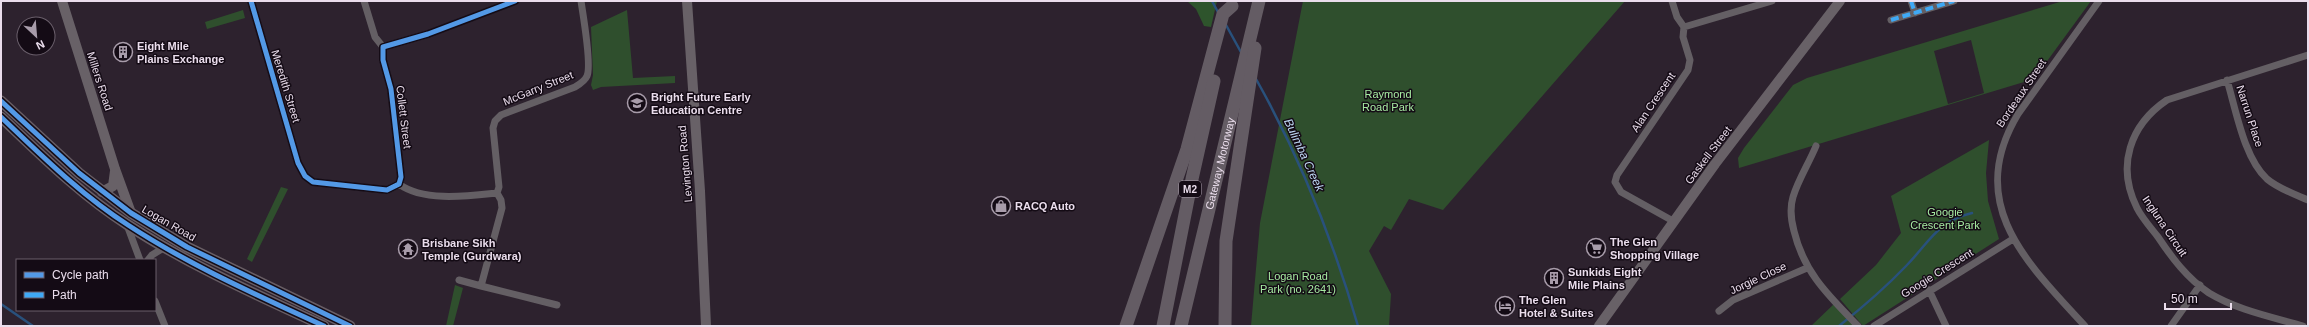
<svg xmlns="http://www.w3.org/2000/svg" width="2309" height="327" font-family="Arial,sans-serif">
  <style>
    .green { fill: #2f4f2d; fill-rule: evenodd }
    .forest { fill: #2e542c }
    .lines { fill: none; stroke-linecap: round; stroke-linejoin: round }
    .stream { stroke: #29517c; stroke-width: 2.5 }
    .street { stroke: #645f64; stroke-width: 7 }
    .secondary { stroke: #686167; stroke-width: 10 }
    .primary { stroke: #685e65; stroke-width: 11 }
    .highway { stroke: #645c64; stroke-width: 13 }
    .quiet { stroke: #3fa9f5; stroke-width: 4; stroke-dasharray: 8 4; stroke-linecap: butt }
    .cycleway-casing { stroke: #140b15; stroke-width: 8 }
    .cycleway { stroke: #5399e6; stroke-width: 5 }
    .labels { text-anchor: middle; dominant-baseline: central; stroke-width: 3; stroke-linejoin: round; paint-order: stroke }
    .shield { fill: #140b15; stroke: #aa9eac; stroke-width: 1 }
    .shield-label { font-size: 10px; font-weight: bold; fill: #eaddec }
    .poi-label { font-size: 11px; font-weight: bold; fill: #eaddec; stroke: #140b15; text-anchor: start }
    .street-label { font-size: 11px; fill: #eaddec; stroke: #140b15 }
    .park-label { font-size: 11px; fill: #a6eba1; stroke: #140b15 }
    .water-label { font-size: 12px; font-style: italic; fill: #bdd7f3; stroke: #140b15 }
  </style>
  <rect width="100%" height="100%" fill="#2d222e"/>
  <path class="green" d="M1303,1H1625L1443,210L1409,199L1391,230L1384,226L1369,251L1391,294L1389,326H1251L1260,223Z
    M2063,1H2091L2034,79L1739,168L1738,158L1744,148L1793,85L1807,78ZM1971,40L1984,93L1948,104L1934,51Z
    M243,10L245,18L207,29L205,22Z
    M627,10L633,78L675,76V83L601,87L593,90L591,85L593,75L591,27Z
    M1989,140L1986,173L1988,201L1999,239L1863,326L1840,299L1876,265L1901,233L1891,196Z
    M281,187L288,189L252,262L247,259Z
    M455,285L463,288L453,326H446Z
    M1834,304L1855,326H1811Z"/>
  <path class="forest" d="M1187,1H1217L1211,27L1204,26L1196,9Z"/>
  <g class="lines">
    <path class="stream" d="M1212,1L1219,14
      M1226,25L1242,54
      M1256,79C1300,157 1333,240 1358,326
      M1,304L33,326
      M1839,326C1863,307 1886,287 1907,265C1930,241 1938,221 1972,213"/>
    <path class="street" d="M251,1L298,163L305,176L313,182L387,190L399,184L401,177L391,89L383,60V47L428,34L515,1
      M364,1L375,37L383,47
      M1672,1L1677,17L1684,27L1683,37L1690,60L1688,70L1617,175L1615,182L1621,192L1673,221
      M1911,1L1915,13
      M1891,20L1954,1
      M1684,27L1772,1
      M2227,80C2236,110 2244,158 2267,179C2279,189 2294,194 2308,200
      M1816,146C1809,163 1798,180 1793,197C1790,207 1791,220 1794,231C1804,273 1829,296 1858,326
      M399,184C423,202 468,196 497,193
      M127,225L140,260
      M148,260L152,255L165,247
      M459,280L481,286
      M1929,290L1946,326
      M155,301L165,326
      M557,305L481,286L502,208L501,200L497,193L499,187L493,128L495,121L501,115L575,87C580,84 585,81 587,76C592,65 583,15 581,1
      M1719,311L1733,300L1807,268
      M1874,326L2013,239
      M2085,326C2027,263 1964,204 2018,114L2099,1
      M2171,326L2200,285
      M2303,326C2272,317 2237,310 2209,293C2187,278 2172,258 2158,237C2151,228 2142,218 2137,208C2116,166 2130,125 2167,100L2308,55"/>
    <path class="secondary" d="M62,1L115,169L131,213
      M687,1L700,191L706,326
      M102,192L113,186L115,171
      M1599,326L1715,164L1840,1"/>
    <path class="primary" d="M1,101L79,173L131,213L187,247L350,326
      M1,117C41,155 81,195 128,225C189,265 257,295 324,326"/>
    <g class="highway">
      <path d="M1126,326L1187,149L1223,14L1232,6"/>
      <path d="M1163,326L1192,179L1214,81"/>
      <path id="s1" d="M1181,326L1259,1"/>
      <path d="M1225,326L1226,241L1255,48"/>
    </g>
    <path class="quiet" d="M1911,1L1915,13
      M1891,20L1954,1"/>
    <g class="cycleway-casing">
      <path id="cycleway" d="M251,1L298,163L305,176L313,182L387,190L399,184L401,177L391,89L383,60V47L428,34L515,1
        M1,101L79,173L131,213L187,247L350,326
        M1,117C41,155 81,195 128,225C189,265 257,295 324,326"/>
    </g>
    <use href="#cycleway" class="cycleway"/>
  </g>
  <defs>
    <g id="building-ring" transform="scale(1)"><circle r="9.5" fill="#140b15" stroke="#a89caa" stroke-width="1.5"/><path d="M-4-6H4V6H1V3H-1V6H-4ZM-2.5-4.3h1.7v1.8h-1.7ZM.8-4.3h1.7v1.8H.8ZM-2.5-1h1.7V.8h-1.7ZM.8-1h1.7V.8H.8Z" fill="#a89caa"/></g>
    <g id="school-ring" transform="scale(1)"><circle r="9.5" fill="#140b15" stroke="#a89caa" stroke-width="1.5"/><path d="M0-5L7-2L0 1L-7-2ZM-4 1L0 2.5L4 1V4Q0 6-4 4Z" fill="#a89caa"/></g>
    <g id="shop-ring" transform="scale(1)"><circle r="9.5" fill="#140b15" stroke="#a89caa" stroke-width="1.5"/><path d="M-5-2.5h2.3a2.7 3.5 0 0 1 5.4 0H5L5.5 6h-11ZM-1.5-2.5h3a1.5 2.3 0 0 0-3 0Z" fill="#a89caa"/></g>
    <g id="supermarket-ring" transform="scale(1)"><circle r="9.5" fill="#140b15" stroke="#a89caa" stroke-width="1.5"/><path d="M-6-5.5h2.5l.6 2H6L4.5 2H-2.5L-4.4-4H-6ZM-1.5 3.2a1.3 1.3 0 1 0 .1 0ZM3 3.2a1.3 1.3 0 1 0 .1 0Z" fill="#a89caa"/></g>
    <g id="temple-ring" transform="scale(1)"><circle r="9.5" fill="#140b15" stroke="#a89caa" stroke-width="1.5"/><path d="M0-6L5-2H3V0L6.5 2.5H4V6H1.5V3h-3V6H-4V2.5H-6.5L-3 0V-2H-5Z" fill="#a89caa"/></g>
    <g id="hotel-ring" transform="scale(1)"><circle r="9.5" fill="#140b15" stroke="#a89caa" stroke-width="1.5"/><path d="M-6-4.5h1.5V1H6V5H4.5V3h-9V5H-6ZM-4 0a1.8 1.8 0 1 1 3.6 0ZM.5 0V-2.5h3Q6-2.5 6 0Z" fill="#a89caa"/></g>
  </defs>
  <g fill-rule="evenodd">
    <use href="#building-ring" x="123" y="52"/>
    <use href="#school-ring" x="637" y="103"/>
    <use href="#shop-ring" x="1001" y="206"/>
    <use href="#supermarket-ring" x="1596" y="248"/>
    <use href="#temple-ring" x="408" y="249"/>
    <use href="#building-ring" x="1554" y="278"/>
    <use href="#hotel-ring" x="1505" y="306"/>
  </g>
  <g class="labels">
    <rect class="shield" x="1179" y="181" width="22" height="16" rx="3"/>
    <g class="shield-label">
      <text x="1190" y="189">M2</text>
    </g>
    <g class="poi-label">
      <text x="137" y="46">Eight Mile<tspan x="137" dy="13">Plains Exchange</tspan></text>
      <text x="651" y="97">Bright Future Early<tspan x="651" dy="13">Education Centre</tspan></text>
      <text x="1015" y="206">RACQ Auto</text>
      <text x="1610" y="242">The Glen<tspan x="1610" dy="13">Shopping Village</tspan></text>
      <text x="422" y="243">Brisbane Sikh<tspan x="422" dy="13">Temple (Gurdwara)</tspan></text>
      <text x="1568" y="272">Sunkids Eight<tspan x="1568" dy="13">Mile Plains</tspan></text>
      <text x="1519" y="300">The Glen<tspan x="1519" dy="13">Hotel &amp; Suites</tspan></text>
    </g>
    <g class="street-label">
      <text transform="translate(100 81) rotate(72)">Millers Road</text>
      <text transform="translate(286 86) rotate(73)">Meredith Street</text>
      <text transform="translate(538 88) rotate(-22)">McGarry Street</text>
      <text transform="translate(2021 93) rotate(-56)">Bordeaux Street</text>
      <text transform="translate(1653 102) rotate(-56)">Alan Crescent</text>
      <text transform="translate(2250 116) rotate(72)">Narrun Place</text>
      <text transform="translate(404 117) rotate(83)">Collett Street</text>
      <text transform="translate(1708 155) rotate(-53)">Gaskell Street</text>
      <text transform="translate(685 164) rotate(-95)">Levington Road</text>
      <text stroke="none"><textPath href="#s1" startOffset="167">Gateway Motorway</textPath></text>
      <text transform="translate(169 223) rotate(30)">Logan Road</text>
      <text transform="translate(2165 226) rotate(56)">Ingluna Circuit</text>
      <text transform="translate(1937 273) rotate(-32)">Googie Crescent</text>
      <text transform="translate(1758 278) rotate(-25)">Jorgie Close</text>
    </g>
    <g class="park-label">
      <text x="1388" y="94">Raymond<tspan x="1388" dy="13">Road Park</tspan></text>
      <text x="1945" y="212">Googie<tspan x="1945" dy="13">Crescent Park</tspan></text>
      <text x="1298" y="276">Logan Road<tspan x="1298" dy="13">Park (no. 2641)</tspan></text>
    </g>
    <g class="water-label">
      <text transform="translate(1304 155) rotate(65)">Bulimba Creek</text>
    </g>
  </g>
  <rect width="2309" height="327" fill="none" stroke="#eaddec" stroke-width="4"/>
  <rect x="16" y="259" width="140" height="52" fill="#140b15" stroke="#6a5f6b"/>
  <rect x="24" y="272" width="20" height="6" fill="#5399e6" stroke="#6a5f6b"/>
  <text x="52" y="279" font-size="12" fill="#eaddec">Cycle path</text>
  <rect x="24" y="292" width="20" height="6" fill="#3fa9f5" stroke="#6a5f6b"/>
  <text x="52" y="299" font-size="12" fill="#eaddec">Path</text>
  <g transform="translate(36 36) rotate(154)"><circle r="19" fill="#140b15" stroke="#6a5f6b"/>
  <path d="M0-3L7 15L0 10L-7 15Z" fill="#a89caa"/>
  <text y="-6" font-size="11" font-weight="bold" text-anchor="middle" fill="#eaddec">N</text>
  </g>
  <path d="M2165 303v6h66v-6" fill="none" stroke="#eaddec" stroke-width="2"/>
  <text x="2171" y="303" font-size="12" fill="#eaddec" stroke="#140b15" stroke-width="3" paint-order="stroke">50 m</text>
</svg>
